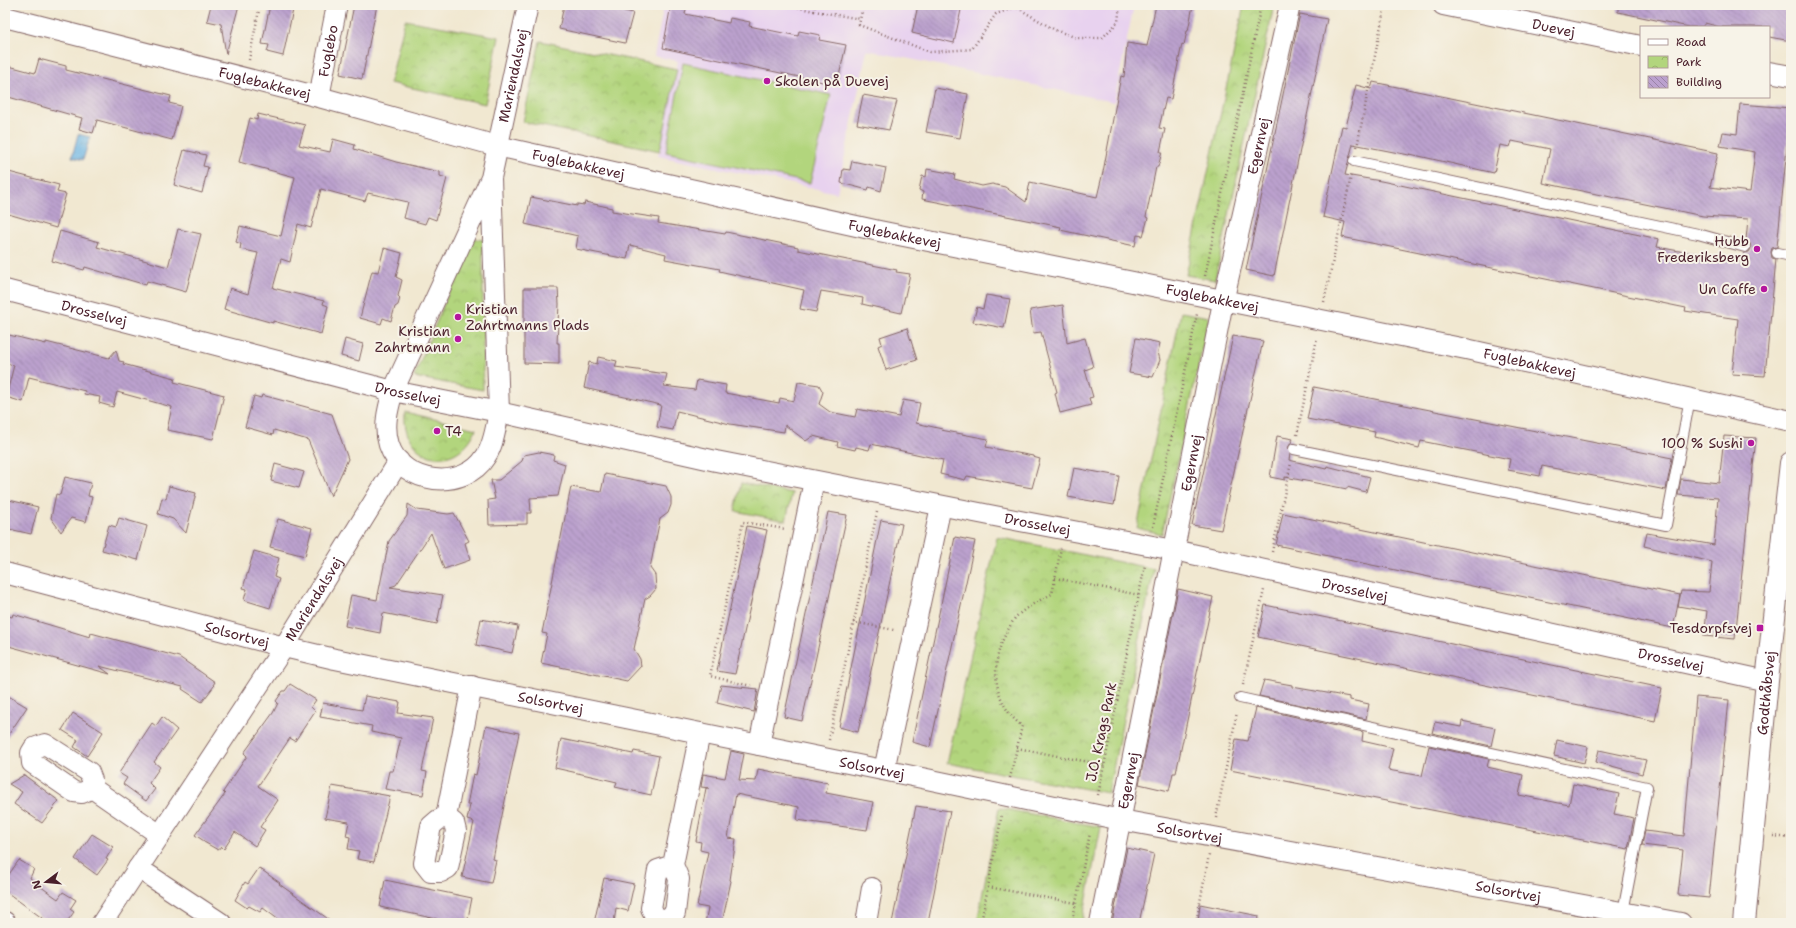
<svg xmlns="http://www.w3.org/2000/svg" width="1796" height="928" font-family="'Shantell Sans',sans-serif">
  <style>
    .built { fill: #e8d2ef }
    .park { fill: url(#park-crowns); stroke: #7e7a54 }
    .pitch { fill: #b2d57d; stroke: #7e7a54 }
    .water { fill: url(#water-ripples); stroke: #5a6a87 }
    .building { fill: url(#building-back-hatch); fill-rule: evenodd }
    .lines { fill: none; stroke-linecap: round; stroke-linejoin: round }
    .service-casing { stroke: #846565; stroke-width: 12 }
    .minor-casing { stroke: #846565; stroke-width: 22 }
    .tertiary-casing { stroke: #846565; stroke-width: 24 }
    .path { stroke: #846565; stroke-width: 2.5; stroke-dasharray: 1 3; stroke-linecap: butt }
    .service { stroke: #fff; stroke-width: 10 }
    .minor { stroke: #fff; stroke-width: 20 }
    .tertiary { stroke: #fff; stroke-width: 22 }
    .poi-dot { fill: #b5179e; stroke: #f7f3e8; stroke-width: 1.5 }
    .labels { text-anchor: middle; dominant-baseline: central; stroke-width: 4; stroke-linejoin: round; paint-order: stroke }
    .street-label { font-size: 14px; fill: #4a1f2b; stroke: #f7f3e8 }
    .poi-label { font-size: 14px; fill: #4a1f2b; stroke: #f7f3e8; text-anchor: end }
  </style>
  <defs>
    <pattern id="park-crowns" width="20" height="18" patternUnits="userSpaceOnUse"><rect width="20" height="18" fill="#b2d57d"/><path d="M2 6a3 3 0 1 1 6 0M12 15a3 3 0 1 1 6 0" fill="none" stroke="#9bb66c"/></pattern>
    <pattern id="water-ripples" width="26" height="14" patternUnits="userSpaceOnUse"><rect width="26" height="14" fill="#6ab4e3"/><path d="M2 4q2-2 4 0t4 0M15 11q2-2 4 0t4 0" fill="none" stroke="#5992b8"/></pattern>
    <pattern id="building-back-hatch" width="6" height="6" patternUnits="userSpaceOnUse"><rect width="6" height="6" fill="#bba1ce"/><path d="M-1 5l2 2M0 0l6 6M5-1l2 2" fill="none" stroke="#9a83a7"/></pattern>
  </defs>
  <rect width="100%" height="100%" fill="#f7f3e8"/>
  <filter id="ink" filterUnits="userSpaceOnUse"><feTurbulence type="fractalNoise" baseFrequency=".025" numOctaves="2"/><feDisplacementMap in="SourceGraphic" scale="8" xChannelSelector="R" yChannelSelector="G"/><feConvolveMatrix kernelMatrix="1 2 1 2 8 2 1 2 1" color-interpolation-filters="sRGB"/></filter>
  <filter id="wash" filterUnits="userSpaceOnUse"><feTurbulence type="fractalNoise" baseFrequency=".012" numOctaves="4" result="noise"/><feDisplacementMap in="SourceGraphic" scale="16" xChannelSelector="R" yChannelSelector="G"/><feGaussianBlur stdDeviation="0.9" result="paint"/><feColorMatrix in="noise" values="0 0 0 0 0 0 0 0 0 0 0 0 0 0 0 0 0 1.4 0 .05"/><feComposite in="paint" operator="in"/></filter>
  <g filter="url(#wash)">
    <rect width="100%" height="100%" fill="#f1e8d1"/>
    <path class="built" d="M664,5H1134L1114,102L867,50L837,193L658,156L678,61L654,56Z"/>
    <path class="park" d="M1244,5H1274L1215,280L1186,275Z
      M405,20L499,37L485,104L390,83Z
      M540,41L677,69L660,151L523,122Z
      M471,238L483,240V390L414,377Z
      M1181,312L1209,317L1162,534L1137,528Z
      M405,412L476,429C457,475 401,462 405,412Z
      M741,483L792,493L786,521L735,511Z
      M997,537L1154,569L1108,793L947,763Z
      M999,808L1101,827L1082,923H977Z"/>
    <path class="pitch" d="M683,63L831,95L810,183L666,152Z"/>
    <path class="water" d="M78,134L90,137L83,160L72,157Z"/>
    <g id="blocks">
      <path class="building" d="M211,5H239L226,54L221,24L207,21Z
        M270,5H294L283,56L267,52L269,45L262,44Z
        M354,5H377L362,79L340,74Z
        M564,5H600L633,13L625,43L559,29Z
        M671,5H687L685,14L729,23L730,18L750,22L749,26L798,36L799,31L820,35L819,40L846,45L837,85L663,48Z
        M918,5H962L954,43L912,33Z
        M1156,5H1193L1188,31H1187L1184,45L1182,44L1171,99L1166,98L1159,128L1165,129L1160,152H1162L1158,167H1156L1146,217L1148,218L1143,236L1137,235L1135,246L1060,230L1061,227L922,199L923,192L919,190L922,176L926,177L927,169L955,174L954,179L982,186L992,184L1005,187L1026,202L1030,182L1097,197L1103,172L1121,76L1124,77L1127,43L1147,46Z
        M1618,5H1791V41L1769,37V27H1720L1705,23L1702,27H1689L1618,12Z
        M1300,14L1327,19L1274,276L1246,270Z
        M39,59L66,66V70L171,96L169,103L181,106L172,140L97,120L93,133L79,129L82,118L5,96V65L35,73Z
        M1373,82L1718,153L1710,187L1750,192L1755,152L1720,146L1723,132L1737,134L1740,104L1791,108L1777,247L1772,248L1771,252L1772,258L1776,259L1765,376L1732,374L1738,319L1685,311L1686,308L1342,237L1345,222L1323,217L1332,173L1342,126L1346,127L1356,85L1371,89ZM1512,141L1550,149L1543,183L1703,216L1748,219L1746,240L1750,243L1751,249L1749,252L1744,253L1743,262L1695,257L1696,254L1657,247L1659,239L1381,181L1345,175L1353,144L1409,155L1410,154L1494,173L1500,145L1510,147Z
        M935,88L968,94L960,138L926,132Z
        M863,95L897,101L889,130L857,124Z
        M258,114L305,125L299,145L330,152L333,139L355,145L354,149L396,162L440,172V176L447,178L436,220L428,217L425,224L404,218L408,202L368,193L365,201L321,189L311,228L298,224L290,262L281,259L273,288L324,301L323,304L328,306L321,334L273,321V323L224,309L230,288L248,294L258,253L240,249L241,244L236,242L240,226L281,236L295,177L239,162L250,118L257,120Z
        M184,150L206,155L203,166L208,167L202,193L174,185Z
        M852,161L886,168L881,191L869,187L868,190L841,183L843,169L850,170Z
        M5,171L59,185L57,192L66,194L56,228L5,213Z
        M531,197L577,206V204L584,205L585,202L612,208V211L659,218L658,223L725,234L726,232L798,247V250L897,270L896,272L910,274L901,313L862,304L863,298L821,291L816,312L800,309L804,290L719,271L720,269L665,259L666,254L630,245L627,259L576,249L578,236L525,224Z
        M178,229L201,234L186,292L147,281L146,285L85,267L84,270L52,261L60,231L99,242L97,247L168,267Z
        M384,248L402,253L396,277L402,280L398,296L400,298L398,305L395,307L391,321L383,318L381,324L360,318L372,271L378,272Z
        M524,288H558L559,304L557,343H559V364L524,363Z
        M986,295L1010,299L1004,328L973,322L977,307L983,309Z
        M1063,305L1067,343L1085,338L1093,367L1085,370L1093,397L1089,398L1091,405L1060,413L1055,393L1057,392L1041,332L1033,333L1030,310Z
        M907,328L917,360L886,370L878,346L882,344L880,337Z
        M5,334L46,344V342L109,358L116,350L119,361L124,362L123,364L175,378L174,382L224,395L213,439L167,430L172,407L117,392L113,407L99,403L100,397L84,394L85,391L29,377L23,402L6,397L14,365L5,363Z
        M1233,336L1263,341L1221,530L1192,525Z
        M1136,338L1160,343L1158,352L1160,360L1153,377L1129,373Z
        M345,339L363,344L359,361L341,356Z
        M598,357L617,361L615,367L667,374L664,386L695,390L697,380L726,385L725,393L779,403L780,398L794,401L798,382L819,385L823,392L819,404L830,412L855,417L857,409L899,417L903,400L920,403L916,423L942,429L941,430L988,439L986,447L1033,456V457L1040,459L1032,488L967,476L965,480L940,474L943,460L871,444L869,450L856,447L855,450L837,446L838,442L813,436L806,441L785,425L784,432L730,424L677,411L673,430L657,427L661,405L584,388L589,362L597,364Z
        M1314,387L1672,458L1666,490L1542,466L1540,476L1508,470L1510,459L1421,441L1419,448L1374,437L1375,432L1307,419Z
        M262,395L332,414L348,459L331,496L308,440L274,430L273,435L245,427L254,396L261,398Z
        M1277,436L1293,439L1288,448L1290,454L1289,460L1326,469L1327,466L1370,477L1366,492L1347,487V489L1285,477V480L1270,477Z
        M1724,436L1756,438L1735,639L1704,636L1707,611L1678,606L1681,591L1709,592L1712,562L1644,546L1647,533L1714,545L1718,498L1678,495L1681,479L1719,483Z
        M539,452L554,455L553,460L565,464L558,496L530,498L531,513H527V524L489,525L488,500L495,499L491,480H499L522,461L524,455Z
        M275,464L304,472L299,488L271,481Z
        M1074,468L1119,476L1114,505L1068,497Z
        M605,474L666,486L671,497V505L668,513L660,519L650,568L655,575L656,589L650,596L645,599L634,649L640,659L641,666L627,681L541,663L547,634L542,633L571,487L601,492Z
        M65,477L91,483L88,496L92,497L86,522L71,518L61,532L51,518L56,494L60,495Z
        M169,486L196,493L186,533L173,519L158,514L162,498L166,499Z
        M5,499L38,507L31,534L5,528Z
        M408,504L417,510L448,514L454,513L469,541L465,543L470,560L444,569L431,533L396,585L390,587L443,595L437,624L383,613L380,633L345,626L351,595L377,600L389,541L407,516Z
        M828,512L847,515L802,721L784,717Z
        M1283,513L1680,595L1673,628L1276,545Z
        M119,518L147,526L138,560L102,550L109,525L116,527Z
        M278,519L312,528L305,556L270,547Z
        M881,520L902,524L858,732L839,727Z
        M747,526L767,530L735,674L717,671Z
        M955,537L975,541L930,747L912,742Z
        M254,551L279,558L274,577L279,579L270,608L244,600L247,589L243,588Z
        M1178,589L1213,597L1176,773H1173L1169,791L1139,784Z
        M1265,605L1662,688L1655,721L1258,637Z
        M13,614L90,637L91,633L179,657L215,682L213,685L214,686L202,702L182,689L183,687L99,666L110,674L5,645V615L12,617Z
        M481,619L518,626L512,653L476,645Z
        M1264,680L1292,685V687L1350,697V700L1369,704L1366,719L1259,696Z
        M290,684L316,700L311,707L315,711L295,741L290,738L258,786L278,800L260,827L265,830L255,846L235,832L224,849L221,846L218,850L204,842V841L195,835L225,794L223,792L247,756L244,753L273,713L278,703L276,701L283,691H285Z
        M721,685L758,689L754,712L717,703Z
        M5,694L27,707L5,740Z
        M365,696L400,702L398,713L433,718L422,771L427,772L423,795L385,789L389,771H393L401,738L371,732L372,726L320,717L323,703L362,710Z
        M1696,697L1729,700L1709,898L1678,895L1683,850L1642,845L1645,831L1684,836Z
        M1256,708L1363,732L1362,741L1393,748L1388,770L1422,776L1429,746L1489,759L1487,767L1523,775L1519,795L1569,805L1573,784L1619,794L1614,814L1634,818L1628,849L1230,770L1236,739L1248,741Z
        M73,713L103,732L87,756L74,747L78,740L62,730Z
        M162,717L177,730L154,762L160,767L149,783L155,789L146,801L123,784L127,778L119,773L152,723L156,726Z
        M1462,721L1495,728L1491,746L1432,733L1435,722L1461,727Z
        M486,726L519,733L493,859L496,860L491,883L462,877L474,822L467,820L470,805H467L473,774L476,775Z
        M561,739L633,754L634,751L659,756L651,795L615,787L617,782L600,778L555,768Z
        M1557,740L1588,747L1584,763L1554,756Z
        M1599,750L1646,760L1642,774L1596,762Z
        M731,751L744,754L739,780L756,781L758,769L828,783L826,793L873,802L867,830L797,820L799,807L736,794L728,838L736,839L730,880L731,881L722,923H705L708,908L697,906L708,852L700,850L701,842L696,841L706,788H709L701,787L703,774L725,778Z
        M24,775L59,801L42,823L14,804L22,792L9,784Z
        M332,786L390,796L374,862L357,859L359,851L348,849L350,837L346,836L349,822L325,818Z
        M916,806L950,811L928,923H892Z
        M92,834L113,847L106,859L108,860L97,875L75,859Z
        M1127,848L1154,854L1139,923H1112Z
        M19,860L34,869L30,878L44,889L58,899L63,892L76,900L70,909L74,912L66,923H49L5,891V880Z
        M259,868L280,883L279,884L334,923H283L263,908L260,912L249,906L247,908L235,900L245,882L248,884Z
        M604,878L634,884L628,911L616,908L614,923H594Z
        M385,880L472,898L467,923H435L437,919L380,907Z
        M1200,904L1259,916L1258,923H1198Z"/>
    </g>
  </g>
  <g filter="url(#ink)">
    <use href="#blocks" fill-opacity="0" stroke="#846565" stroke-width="1"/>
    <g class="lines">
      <g class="service-casing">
        <path id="service" d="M1354,161L1698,234L1745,247
          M1777,253L1791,256
          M1294,449L1666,525L1690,398
          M1240,698L1647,787L1623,912"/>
      </g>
      <g class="minor-casing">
        <g id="minor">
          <path id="s1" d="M1443,5L1641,46"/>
          <path id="s2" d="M5,17L319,97L497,146L564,161L879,231L1466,349L1791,421"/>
          <path d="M1769,72L1791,76"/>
          <path id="s3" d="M319,97L337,5"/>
          <path id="s4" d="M491,178L393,391C388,409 383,426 389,445C402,485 464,492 486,456C494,444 496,426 499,412L491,178L528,5"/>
          <path id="s5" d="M5,290L393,391L499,412L716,461L1020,521L1174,550L1767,681"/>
          <path id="s6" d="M5,573L284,647L335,659L922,778L1121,820L1681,923"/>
          <path d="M759,745L814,481"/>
          <path d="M884,770L941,506"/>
          <path d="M92,788L82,793L74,792L32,763L31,753L34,748L45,744L89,772L92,780V788L160,835"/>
          <path d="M446,817L454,823L456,831L448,868L441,872H431L424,863L431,826L438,820Z"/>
          <path d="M446,817L472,686"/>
          <path d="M673,865L658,870L651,908L657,920L668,918L675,913L679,879L673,865L700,733"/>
          <path d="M138,868L221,923"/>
          <path d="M5,922L6,923"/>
          <path id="s7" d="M102,923L284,647L399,461"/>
          <path d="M866,923L872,888"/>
          <path id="s8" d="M1100,923L1223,302L1290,5"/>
        </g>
      </g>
      <g class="tertiary-casing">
        <g id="tertiary">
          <path id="s9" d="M1744,923L1767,681L1791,463"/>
        </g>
      </g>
      <path class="path" d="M786,5L814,11L815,5
        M863,5L859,25L930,52L972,49L996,14L1016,7L1055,30L1077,38H1102L1118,22L1120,5
        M814,11L861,19
        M249,60L260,5
        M1357,147L1385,5
        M1205,276L1261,5
        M1324,302L1351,176
        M1297,435L1317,338
        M1153,527L1197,314
        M1272,552L1291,463
        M1055,578L1139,595
        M853,622L894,630
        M1243,685L1264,590
        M751,686L710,676L743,522L785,529
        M829,740L877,512
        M1017,748L1104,765
        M1010,778L1022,726C992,703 989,661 1008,630C1010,626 1013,620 1016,617C1026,607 1040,600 1052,594L1061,548
        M1098,795L1145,565
        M1216,818L1237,712
        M1773,836L1791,838
        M988,887L1076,903
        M981,923L1002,814
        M1072,923L1090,833
        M1196,923L1209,855"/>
      <use href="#service" class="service"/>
      <use href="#minor" class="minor"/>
      <use href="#tertiary" class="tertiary"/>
    </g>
  </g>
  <g class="poi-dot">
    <circle cx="767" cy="81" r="4"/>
    <circle cx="1757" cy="249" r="4"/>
    <circle cx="1764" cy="289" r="4"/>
    <circle cx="458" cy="317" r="4"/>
    <circle cx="458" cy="339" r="4"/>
    <circle cx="437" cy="431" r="4"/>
    <circle cx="1751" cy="443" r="4"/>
    <rect x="1756" y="624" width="8" height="8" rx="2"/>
  </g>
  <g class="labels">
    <g class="street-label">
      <text stroke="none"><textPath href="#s1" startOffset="113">Duevej</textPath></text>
      <text stroke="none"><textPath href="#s3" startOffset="47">Fuglebo</textPath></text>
      <text stroke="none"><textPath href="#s4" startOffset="794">Mariendalsvej</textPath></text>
      <text stroke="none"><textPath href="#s2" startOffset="268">Fuglebakkevej</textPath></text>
      <text stroke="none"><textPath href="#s8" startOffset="793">Egernvej</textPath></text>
      <text stroke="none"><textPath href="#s2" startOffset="592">Fuglebakkevej</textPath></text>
      <text stroke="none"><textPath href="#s2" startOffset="916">Fuglebakkevej</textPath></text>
      <text stroke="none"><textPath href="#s2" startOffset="1240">Fuglebakkevej</textPath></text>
      <text stroke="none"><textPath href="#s5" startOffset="92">Drosselvej</textPath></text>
      <text stroke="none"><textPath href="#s2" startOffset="1564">Fuglebakkevej</textPath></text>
      <text stroke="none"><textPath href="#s5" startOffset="416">Drosselvej</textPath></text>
      <text stroke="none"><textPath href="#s8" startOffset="469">Egernvej</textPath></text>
      <text stroke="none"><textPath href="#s5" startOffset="1059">Drosselvej</textPath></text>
      <text stroke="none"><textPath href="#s5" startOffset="1383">Drosselvej</textPath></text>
      <text stroke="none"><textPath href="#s7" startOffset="387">Mariendalsvej</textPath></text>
      <text stroke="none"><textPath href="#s6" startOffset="240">Solsortvej</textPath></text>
      <text stroke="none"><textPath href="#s5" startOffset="1707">Drosselvej</textPath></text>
      <text stroke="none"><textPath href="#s9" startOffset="231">Godthåbsvej</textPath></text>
      <text stroke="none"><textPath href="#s6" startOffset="561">Solsortvej</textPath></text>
      <text transform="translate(1101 732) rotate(-78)">J.O. Krags Park</text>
      <text stroke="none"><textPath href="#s6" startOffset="889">Solsortvej</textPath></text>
      <text stroke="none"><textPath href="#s8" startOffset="145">Egernvej</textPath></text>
      <text stroke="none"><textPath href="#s6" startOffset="1213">Solsortvej</textPath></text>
      <text stroke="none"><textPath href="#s6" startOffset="1537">Solsortvej</textPath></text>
    </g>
    <g class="poi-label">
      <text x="775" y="81" text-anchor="start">Skolen på Duevej</text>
      <text x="1749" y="241">Hubb<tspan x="1749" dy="16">Frederiksberg</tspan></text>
      <text x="1756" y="289">Un Caffe</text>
      <text x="466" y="309" text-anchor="start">Kristian<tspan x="466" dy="16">Zahrtmanns Plads</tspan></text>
      <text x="450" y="331">Kristian<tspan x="450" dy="16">Zahrtmann</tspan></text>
      <text x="445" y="431" text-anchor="start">T4</text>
      <text x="1743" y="443">100 % Sushi</text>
      <text x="1752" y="628">Tesdorpfsvej</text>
    </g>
  </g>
  <rect width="1796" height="928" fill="none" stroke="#f7f3e8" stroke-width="20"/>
  <rect x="1640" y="26" width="130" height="72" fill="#f7f3e8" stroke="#b29e9c"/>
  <rect x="1648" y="39" width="20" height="6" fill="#ffffff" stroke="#b29e9c"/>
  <text x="1676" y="46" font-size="12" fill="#4a1f2b">Road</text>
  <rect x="1648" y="56" width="20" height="12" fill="url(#park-crowns)" stroke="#b29e9c"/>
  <text x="1676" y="66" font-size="12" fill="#4a1f2b">Park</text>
  <rect x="1648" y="76" width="20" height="12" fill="url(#building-back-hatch)" stroke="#b29e9c"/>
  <text x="1676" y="86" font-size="12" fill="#4a1f2b">Building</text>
  <g transform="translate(46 882) rotate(254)" stroke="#f7f3e8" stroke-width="3" paint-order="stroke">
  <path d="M0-3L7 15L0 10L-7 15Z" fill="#4a1f2b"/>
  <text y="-6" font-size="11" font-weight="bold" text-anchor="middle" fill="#4a1f2b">N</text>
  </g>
</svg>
